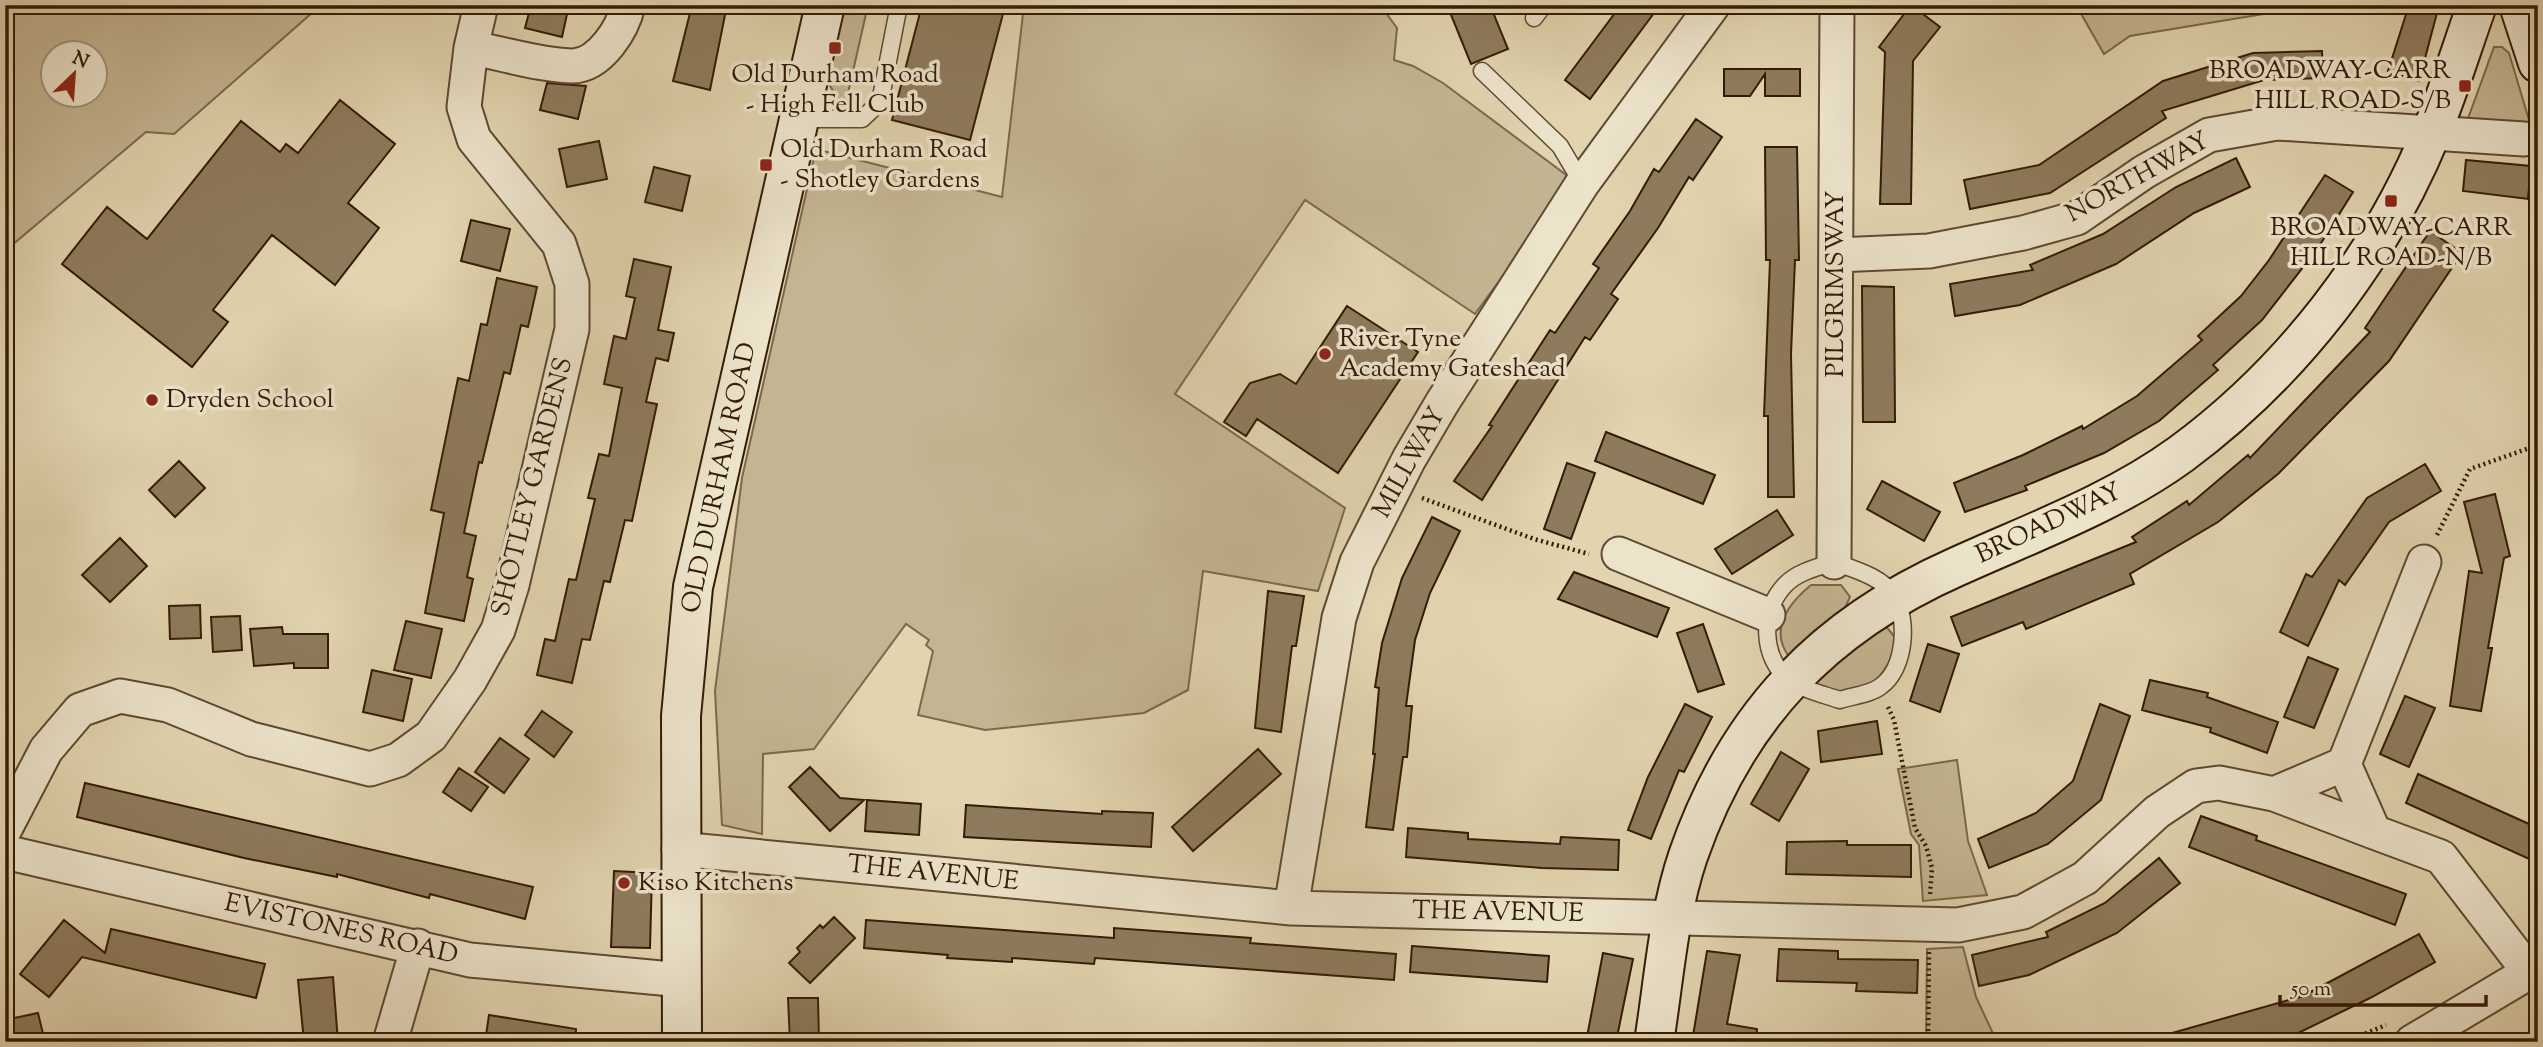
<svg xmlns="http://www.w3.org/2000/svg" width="2543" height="1047" font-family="'Sorts Mill Goudy',serif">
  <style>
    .green { fill: #c4b592; stroke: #7c684c; stroke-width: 2; fill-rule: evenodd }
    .building { fill: #8e7b5d; stroke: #341b05; stroke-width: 2 }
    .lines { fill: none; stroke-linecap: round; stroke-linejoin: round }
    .lane-casing { stroke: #5f4930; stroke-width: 19 }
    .street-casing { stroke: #5f4930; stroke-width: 37 }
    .secondary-casing { stroke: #341b05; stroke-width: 42 }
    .path { stroke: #341b05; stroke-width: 4.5; stroke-dasharray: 2 3.5; stroke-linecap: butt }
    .lane { stroke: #ece3cb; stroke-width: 16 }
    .street { stroke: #ece3cb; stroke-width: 33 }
    .secondary { stroke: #ece3cb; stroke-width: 38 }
    .poi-dot { fill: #8f2418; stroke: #ece3cb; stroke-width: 2.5 }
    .labels { text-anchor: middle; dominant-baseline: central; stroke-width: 7; stroke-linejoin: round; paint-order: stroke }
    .poi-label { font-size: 26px; fill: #341b05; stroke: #ece3cb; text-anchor: start }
    .street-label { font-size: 26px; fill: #341b05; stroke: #ece3cb }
  </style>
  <rect width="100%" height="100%" fill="#e1d4af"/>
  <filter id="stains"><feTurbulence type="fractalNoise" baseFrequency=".00286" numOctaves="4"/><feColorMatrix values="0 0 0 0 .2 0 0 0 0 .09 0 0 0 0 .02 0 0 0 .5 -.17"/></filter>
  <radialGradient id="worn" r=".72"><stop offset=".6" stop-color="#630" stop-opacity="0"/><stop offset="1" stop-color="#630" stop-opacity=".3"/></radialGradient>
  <path class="green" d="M5,5H321L174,134L146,132L5,251ZM52,52H94V94H52Z
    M844,5H868L846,102L837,98L828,82Z
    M1024,5H1380L1397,28L1394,60L1413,66L1443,83L1573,180L1475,314L1305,200L1175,394L1345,508L1318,591L1203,571L1188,690L1144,713L985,730L918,715L933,651L926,645L929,640L906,624L814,749L763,754L762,834L722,825L715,691L742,478L816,149L1002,197Z
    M2076,5H2319L2130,36L2104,54Z
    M2494,47H2502L2509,53L2532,130L2466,124Z
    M1811,585H1841L1850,597L1845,608L1790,658C1768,630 1788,604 1811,585Z
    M1884,624L1898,641C1882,686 1860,704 1812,685L1865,635Z
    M1957,760L1968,841L1987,895L1923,901L1919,845L1911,834L1898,769Z
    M1963,947L1976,997L1997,1042H1926L1927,949Z"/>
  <path class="building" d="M531,5H569L562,37L525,28Z
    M692,5H727L710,90L673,81Z
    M922,5H986L1004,10L970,140L892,120Z
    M1447,5H1490L1508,49L1471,64Z
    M1621,5H1660L1590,99L1565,80Z
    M1911,5L1940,27L1913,61L1911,204H1880L1885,52L1879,47Z
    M2409,5L2437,13L2419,81L2388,71Z
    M2322,51L2323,78L2264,80L2162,111L2166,118L2050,193L1970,209L1964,180L2039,165L2163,81L2253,53Z
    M1724,69H1800V96H1765V74L1750,96H1724Z
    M547,83L586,86L578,119L540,110Z
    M340,100L395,144L348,203L379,228L335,285L272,235L213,310L228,322L192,367L62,264L107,207L147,239L241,121L280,152L286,144L298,153Z
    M1696,119L1722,137L1693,180L1689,177L1658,228L1611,294L1618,299L1590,340L1585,337L1482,500L1454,481L1492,426L1489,425L1550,330L1555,333L1599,268L1593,264L1630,211L1654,169L1659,172Z
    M599,141L607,179L567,187L559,149Z
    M1765,147H1797L1799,260H1795L1791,354L1794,497H1768V416H1764L1770,260H1766Z
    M2236,158L2250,187L2194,213L2116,264L2020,305L1955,316L1950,284L2033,270L2030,265L2103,234L2176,187Z
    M2466,160L2531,166L2528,199L2463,191Z
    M654,167L690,176L682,211L645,202Z
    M2325,175L2353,192L2318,248L2262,320L2213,365L2218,370L2159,421L2104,453L2025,486L2027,490L1965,512L1954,483L2023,455L2082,426L2083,429L2137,396L2202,340L2198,336L2241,296L2269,260Z
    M471,220L510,229L500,271L461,261Z
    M2430,231L2462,253L2389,361L2278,474L2218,522L2130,574L2134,584L2026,629L2023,622L1962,646L1951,617L2136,542L2132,537L2187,501L2189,505L2248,455L2250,458L2370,332L2365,328Z
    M634,259L671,267L658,330L674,333L668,361L656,358L646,402L657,404L632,521L625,520L610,582L604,581L590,640L582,639L572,683L537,675L545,639L555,641L569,579L576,580L595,499L588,498L599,454L609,456L622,388L604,384L614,336L626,339L635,298L626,296Z
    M497,278L537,287L528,327L521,325L510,374L504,372L482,463L479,462L464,533L476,536L467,577L473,579L464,621L425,613L444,513L431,510L458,378L469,381L481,324L487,325Z
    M1862,286L1894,287L1895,422H1863Z
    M1347,306L1418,352L1338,473L1257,419L1246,436L1224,422L1250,383L1280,374L1296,384Z
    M1606,432L1715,475L1703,504L1595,461Z
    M179,461L205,488L175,517L149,490Z
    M1567,463L1595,473L1571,539L1544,529Z
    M2425,464L2441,491L2389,522L2345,585L2339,580L2308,646L2280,632L2306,574L2312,577L2367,498Z
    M1882,481L1940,512L1924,541L1867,509Z
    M2495,494L2510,556L2504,558L2488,648H2492L2481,711L2450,706L2469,571L2482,573L2464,502Z
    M1777,510L1793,535L1732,574L1715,549Z
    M1432,517L1460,531L1430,593L1415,640L1406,706H1412L1407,757H1403L1393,830L1366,827L1375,754H1373L1379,688L1375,687L1382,643L1402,578Z
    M120,538L147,566L110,602L82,575Z
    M1574,572L1669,608L1657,637L1558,599Z
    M1268,591L1304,596L1296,646H1292L1281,732L1255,728Z
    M200,605L201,638L170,639L169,606Z
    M240,616L242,650L213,652L211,617Z
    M406,621L442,629L431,678L394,670Z
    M1703,624L1724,684L1698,692L1677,633Z
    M282,627L283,634H328V668H294V663L254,666L250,629Z
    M1928,644L1959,654L1940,712L1910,701Z
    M2308,657L2338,669L2314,728L2284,717Z
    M372,670L412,679L403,721L363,712Z
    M2150,680L2208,693L2207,697L2278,722L2267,753L2210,732L2211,728L2142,710Z
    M2405,696L2435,708L2409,767L2380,754Z
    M1685,704L1712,717L1684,772L1679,770L1651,839L1628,830L1648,777Z
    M2100,704L2130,716L2101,800L2048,844L1989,868L1978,839L2036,813L2073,781Z
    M542,711L572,732L554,757L525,735Z
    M1877,721L1882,754L1821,762L1818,731Z
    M500,738L529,759L504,793L475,772Z
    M1258,749L1281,774L1193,851L1172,827Z
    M1781,752L1809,769L1779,821L1751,804Z
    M810,767L840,798L864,800L830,831L789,787Z
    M459,768L488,787L471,811L443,792Z
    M2418,774L2538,828V863L2406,803Z
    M85,783L533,887L525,919L430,894L429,898L337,874V877L244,858L77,817Z
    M867,800L921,804L919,835L865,831Z
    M966,805L1102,814V811L1153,813L1151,847L964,837Z
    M2201,816L2257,836L2256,840L2406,894L2395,925L2189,847Z
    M1408,828L1468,833V839L1560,844L1561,837L1619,840L1618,870L1542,868L1406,857Z
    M1847,841V845H1911V877L1786,874L1787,842Z
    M2159,858L2180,883L2117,933L2029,975L1979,986L1972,955L2048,937L2046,932L2105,903Z
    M614,871L652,873L650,948L611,947Z
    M834,917L855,938L810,983L789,963L800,952L797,948L820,925L823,928Z
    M64,920L105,953L111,929L265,964L256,998L82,957L49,997L20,974Z
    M866,920L1114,938V928L1251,938L1250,943L1396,954L1394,980L1095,958L1094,964L1012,958V962L947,958L948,955L864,948Z
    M2419,934L2435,962L2370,998L2290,1037L2271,1042H2166L2165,1035L2303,996Z
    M1412,946L1549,956L1547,982L1410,972Z
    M1779,949L1838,951V959L1918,960L1917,993L1856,991L1857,983L1777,981Z
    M1707,951L1740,955L1727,1024L1757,1029L1756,1042H1692Z
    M1603,953L1633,959L1616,1042H1586Z
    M333,977L338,1042H304L298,980Z
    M788,998H818L819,1042H790Z
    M38,1013L45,1042H10L5,1020Z
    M489,1015L576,1029L575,1042H485Z"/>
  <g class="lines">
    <g class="lane-casing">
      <path id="lane" d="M1534,18L1544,5
        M1482,71L1560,146L1582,183
        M799,119H862L880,102L899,5
        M1834,562C1853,569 1883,577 1894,596C1909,620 1905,669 1881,686C1872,694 1852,696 1840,700C1826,695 1803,690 1790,681C1761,658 1760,611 1785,585C1797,572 1818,567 1834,562Z"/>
    </g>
    <g class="street-casing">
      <path id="street" d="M471,48C502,53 542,66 573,66C600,65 623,29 628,5
        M1837,255L1929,251L2023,233L2077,218L2144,172L2209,135L2277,123L2524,139
        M1619,554L1768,615
        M1834,562L1837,5
        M2344,764L2424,562
        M2274,794L2374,832
        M5,829L46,750L80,710L120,696L168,705L251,739L370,769L398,760L431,736L470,680L498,630L512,585L572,329V284L559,244L474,139L464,107L471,48L481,5
        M679,849L1291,908L1958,925L2023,912L2085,878L2157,812L2196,786L2219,783L2274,794L2344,764L2374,832L2441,857L2530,973
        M5,852L470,960L682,980
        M1291,908L1339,618L1357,562L1409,459L1442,403L1582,184L1713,5
        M390,1042L418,946
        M2412,1042L2538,967"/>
    </g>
    <g class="secondary-casing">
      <path id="secondary" d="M2519,5L2538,63
        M682,1042L681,716L693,587L825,5
        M1654,1042C1664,980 1668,915 1688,856C1736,717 1823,626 1956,567C2033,532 2112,504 2181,454C2292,372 2380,258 2432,131C2449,90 2462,47 2477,5"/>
    </g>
    <path class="path" d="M1422,498L1534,539L1589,554
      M2437,535L2470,469L2538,445
      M1888,707L1894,720L1915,828L1926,846L1932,868L1930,894
      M1928,1042L1929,952
      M2345,1042L2386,1025"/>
    <use href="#lane" class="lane"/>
    <use href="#street" class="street"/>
    <use href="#secondary" class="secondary"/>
  </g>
  <g class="poi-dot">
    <rect x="828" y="41" width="14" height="14" rx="3.5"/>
    <rect x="2458" y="79" width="14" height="14" rx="3.5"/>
    <rect x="759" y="158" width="14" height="14" rx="3.5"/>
    <rect x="2384" y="194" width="14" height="14" rx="3.5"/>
    <circle cx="1325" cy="354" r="7"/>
    <circle cx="152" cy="400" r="7"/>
    <circle cx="624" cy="883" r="7"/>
  </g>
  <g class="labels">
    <g class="poi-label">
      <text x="2451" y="71" text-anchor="end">BROADWAY-CARR<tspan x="2451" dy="30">HILL ROAD-S/B</tspan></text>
      <text x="835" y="75" text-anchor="middle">Old Durham Road<tspan x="835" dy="30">- High Fell Club</tspan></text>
      <text x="780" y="150">Old Durham Road<tspan x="780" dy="30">- Shotley Gardens</tspan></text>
      <text x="2391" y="228" text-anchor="middle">BROADWAY-CARR<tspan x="2391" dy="30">HILL ROAD-N/B</tspan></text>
      <text x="1339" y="339">River Tyne<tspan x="1339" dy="30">Academy Gateshead</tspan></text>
      <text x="166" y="400">Dryden School</text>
      <text x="638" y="883">Kiso Kitchens</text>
    </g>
    <g class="street-label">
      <text transform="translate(2138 178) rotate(-29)">NORTHWAY</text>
      <text transform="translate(1836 284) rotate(-90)">PILGRIMSWAY</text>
      <text transform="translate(1410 463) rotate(-61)">MILLWAY</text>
      <text transform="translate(720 478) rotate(-78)">OLD DURHAM ROAD</text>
      <text transform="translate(533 487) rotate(-76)">SHOTLEY GARDENS</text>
      <text transform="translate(2049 524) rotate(-25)">BROADWAY</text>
      <text transform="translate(933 874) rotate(6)">THE AVENUE</text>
      <text transform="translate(1498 913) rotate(1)">THE AVENUE</text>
      <text transform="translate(341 930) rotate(13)">EVISTONES ROAD</text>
    </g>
  </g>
  <rect width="2543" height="1047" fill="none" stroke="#e1d4af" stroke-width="28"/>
  <rect x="7" y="7" width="2529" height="1033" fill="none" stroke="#341b05" stroke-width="3.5"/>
  <rect x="14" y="14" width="2515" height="1019" fill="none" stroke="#341b05" stroke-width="2"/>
  <g transform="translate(74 74) rotate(25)"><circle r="33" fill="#ece3cb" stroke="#a2937c" stroke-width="2"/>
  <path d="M0-5L12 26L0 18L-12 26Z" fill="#8f2418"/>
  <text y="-10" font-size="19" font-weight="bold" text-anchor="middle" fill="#341b05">N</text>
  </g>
  <path d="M2280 995v10h206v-10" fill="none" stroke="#341b05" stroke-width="3.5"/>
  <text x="2291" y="995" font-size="21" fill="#341b05" stroke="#ece3cb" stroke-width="5" paint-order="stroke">50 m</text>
  <rect width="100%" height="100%" filter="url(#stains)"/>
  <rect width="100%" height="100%" fill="url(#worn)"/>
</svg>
